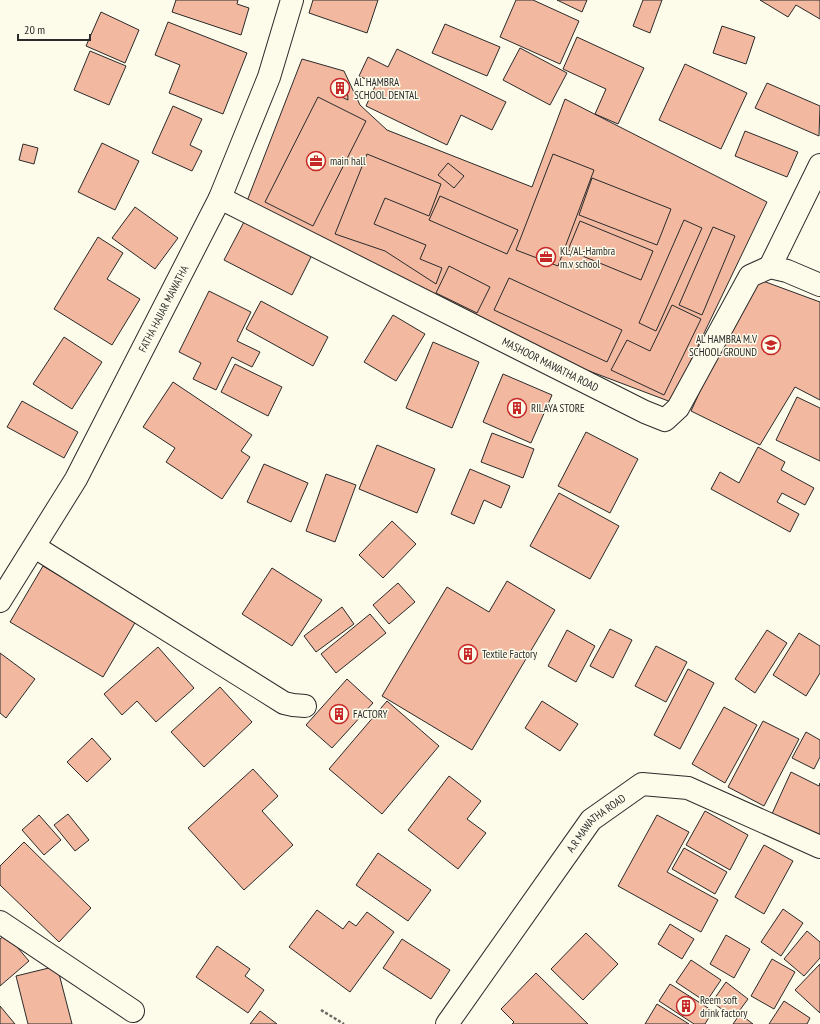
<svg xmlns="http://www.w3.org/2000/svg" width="820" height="1024" font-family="'PT Sans Narrow',sans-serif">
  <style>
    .building { fill: #f2b8a0; stroke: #2b2b2b }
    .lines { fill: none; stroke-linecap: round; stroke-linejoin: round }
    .minor-casing { stroke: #2b2b2b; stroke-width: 24 }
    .tertiary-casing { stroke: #2b2b2b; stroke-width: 24 }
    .path { stroke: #6a6964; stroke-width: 2.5; stroke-dasharray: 3 2; stroke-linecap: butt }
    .minor { stroke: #fdfbea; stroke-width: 22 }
    .tertiary { stroke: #fdfbea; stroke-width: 22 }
    .labels { text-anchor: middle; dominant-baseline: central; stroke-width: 3; stroke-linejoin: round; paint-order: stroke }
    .poi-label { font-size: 11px; fill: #2b2b2b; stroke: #fdfbea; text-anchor: start }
    .street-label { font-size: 11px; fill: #2b2b2b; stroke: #fdfbea }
  </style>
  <rect width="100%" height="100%" fill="#fdfbea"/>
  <path class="building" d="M176,0H238L237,4L249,8L241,35L172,12Z
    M313,0H378L367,33L309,13Z
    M516,0H533L579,21L560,64L500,37Z
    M557,0H587L582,12Z
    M643,0H662L650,33L633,26Z
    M760,0H820V19L796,5L788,17Z
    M101,12L139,30L125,63L86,46Z
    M168,22L247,53L223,114L169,93L180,65L155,55Z
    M445,24L500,47L487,76L432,53Z
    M722,26L755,37L746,64L713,53Z
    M577,37L644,68L618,124L595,114L606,89L563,69Z
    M520,48L567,73L550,105L503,80Z
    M397,49L506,102L492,130L461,115L447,145L366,106L376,84L359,76L368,57L388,67Z
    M90,51L126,66L109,105L74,90Z
    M302,59L344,71L360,105L387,130L532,187L565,99L767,202L671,402L560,360L247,201Z
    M685,64L747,93L721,149L659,120Z
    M336,80L347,85L348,100L331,92Z
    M767,83L820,106L819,136L755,108Z
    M318,97L366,121L313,226L265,202Z
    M173,106L202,119L190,145L202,151L192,171L152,153Z
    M745,131L798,152L787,177L735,156Z
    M102,143L139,161L115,210L78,192Z
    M23,144L38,148L34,164L19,160Z
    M367,154L441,184L429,216L385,198L374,224L426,245L420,259L442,268L436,284L385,251L335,234Z
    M553,154L594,170L558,266L516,250Z
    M448,163L464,176L454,188L438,175Z
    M592,178L671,209L657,245L579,215Z
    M440,196L518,230L507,254L429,220Z
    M135,207L178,238L155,269L112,238Z
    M245,220L312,255L292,295L224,260Z
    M684,220L702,228L656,331L639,323Z
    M580,221L653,251L641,280L568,250Z
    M713,227L735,236L702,315L679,305Z
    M98,237L123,253L107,279L140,299L112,345L54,309Z
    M449,266L490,287L477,313L436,293Z
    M752,277L820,302V400L795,387L760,445L691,411Z
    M509,278L622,330L607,362L494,310Z
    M209,291L251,312L237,341L260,352L252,367L232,357L216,390L193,379L201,363L179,352Z
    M261,301L328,337L313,366L246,329Z
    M672,305L701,319L664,395L611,370L627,340L650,351Z
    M393,315L425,334L396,381L364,362Z
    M64,337L102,362L72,409L33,384Z
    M433,342L479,362L452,428L406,408Z
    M235,364L282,387L268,416L221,392Z
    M503,374L552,395L531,443L483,422Z
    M173,382L252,435L241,451L250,457L222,499L166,462L175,448L143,427Z
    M797,397L820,408V461L776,440Z
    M22,401L78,432L64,458L7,427Z
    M586,432L638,459L610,513L558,486Z
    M492,433L534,449L523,478L481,462Z
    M377,445L435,469L417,513L359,489Z
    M758,447L785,462L781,470L814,488L805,505L782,493L777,502L799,514L790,532L711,489L720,472L739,483Z
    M264,464L308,483L291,522L247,502Z
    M470,469L510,486L501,508L484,500L474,524L451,514Z
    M326,474L356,485L335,542L306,531Z
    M559,493L619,526L590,579L530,546Z
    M392,521L416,544L383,578L359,555Z
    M43,566L136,621L103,677L10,622Z
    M272,568L322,600L292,646L242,614Z
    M507,581L555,610L472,750L382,696L447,587L489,612Z
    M398,583L415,602L389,624L373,605Z
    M342,607L354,624L316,652L304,636Z
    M370,614L386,633L336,673L321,654Z
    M610,629L632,640L613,678L590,666Z
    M567,630L595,646L576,682L548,666Z
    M767,630L787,643L755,693L735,679Z
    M799,633L820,646V673L806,696L773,675Z
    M656,646L687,662L666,702L635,686Z
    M158,647L194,688L156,722L137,701L122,715L104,694Z
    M0,653L35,679L6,718L0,713Z
    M688,669L714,683L680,749L654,735Z
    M347,679L373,703L332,748L306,725Z
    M220,687L252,722L204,767L171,732Z
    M387,701L439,746L382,814L329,769Z
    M542,701L578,724L560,751L525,728Z
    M724,707L757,725L725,783L692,764Z
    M763,721L799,739L764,806L728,787Z
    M806,732L820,740V757L814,769L792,758Z
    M92,738L111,759L87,782L67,762Z
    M253,769L278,796L262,811L293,845L244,890L188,828Z
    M791,772L819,786L820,783V839L771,816Z
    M449,776L481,801L467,819L486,833L458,869L408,830Z
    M705,811L748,835L730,870L686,845Z
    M68,814L89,840L75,851L54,825Z
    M39,815L61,840L44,855L22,830Z
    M657,815L689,832L667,872L718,900L701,932L618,886Z
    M24,842L91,908L59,942L0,885V866Z
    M764,845L793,861L764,914L735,897Z
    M684,848L727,872L715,894L672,869Z
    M378,853L431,890L408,921L356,885Z
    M783,909L803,923L781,956L761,942Z
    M317,910L343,929L349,921L356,926L367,912L394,932L350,992L289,947Z
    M670,924L694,939L682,959L658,944Z
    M807,931L820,942V958L804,976L784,959Z
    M586,933L618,964L583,1000L551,969Z
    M6,934L29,961L0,986V939Z
    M726,935L750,949L734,978L710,964Z
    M402,939L450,970L431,999L383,968Z
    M217,946L250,969L245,976L264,990L248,1013L196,977Z
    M772,959L795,972L774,1009L751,996Z
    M691,960L721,980L706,1002L676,982Z
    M820,964V1013L795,990Z
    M57,966L72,1024H28L16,976Z
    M536,973L588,1024H512L514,1022L501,1009Z
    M726,982L748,999L734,1018L712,1002Z
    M670,984L713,1011L705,1024H694L659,1001Z
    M784,1001L810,1018L807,1024H769Z
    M657,1004L689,1024H645Z
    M0,1006L15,1024H0Z
    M260,1011L277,1024H250Z
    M740,1014L753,1024H733Z"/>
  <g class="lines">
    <g class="minor-casing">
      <g id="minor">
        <path id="s1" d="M220,198L645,412L665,420L678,408L750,276L770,267L787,271L820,285"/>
        <path d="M770,267L820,165"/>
        <path d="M35,547L284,703L293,705L305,706"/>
        <path d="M0,922L133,1011"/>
        <path id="s2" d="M447,1024L591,820L642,784L688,788L820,847"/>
      </g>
    </g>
    <g class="tertiary-casing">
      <g id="tertiary">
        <path id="s3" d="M0,601L76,479L220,198L269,77L292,0"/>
      </g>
    </g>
    <path class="path" d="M321,1010L344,1024"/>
    <use href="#minor" class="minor"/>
    <use href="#tertiary" class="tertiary"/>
  </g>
  <defs>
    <g id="building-ring" transform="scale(1)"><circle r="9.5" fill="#fdfbea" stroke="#c62828" stroke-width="1.5"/><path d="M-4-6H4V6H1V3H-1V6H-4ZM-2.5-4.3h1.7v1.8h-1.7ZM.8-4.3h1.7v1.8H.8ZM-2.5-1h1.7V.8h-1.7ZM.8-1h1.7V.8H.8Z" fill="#c62828"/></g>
    <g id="office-ring" transform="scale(1)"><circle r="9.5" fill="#fdfbea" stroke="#c62828" stroke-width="1.5"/><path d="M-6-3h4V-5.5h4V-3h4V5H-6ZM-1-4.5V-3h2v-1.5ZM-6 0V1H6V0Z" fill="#c62828"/></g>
    <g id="school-ring" transform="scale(1)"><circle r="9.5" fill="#fdfbea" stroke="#c62828" stroke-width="1.5"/><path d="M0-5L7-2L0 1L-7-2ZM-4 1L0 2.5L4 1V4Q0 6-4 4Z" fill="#c62828"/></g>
  </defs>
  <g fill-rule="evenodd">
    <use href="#building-ring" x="340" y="88"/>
    <use href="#office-ring" x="316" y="161"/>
    <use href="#office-ring" x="546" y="257"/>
    <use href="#school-ring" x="771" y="345"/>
    <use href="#building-ring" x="517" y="408"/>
    <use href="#building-ring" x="468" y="654"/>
    <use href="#building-ring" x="339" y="714"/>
    <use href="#building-ring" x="686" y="1006"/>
  </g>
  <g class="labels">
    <g class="poi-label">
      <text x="354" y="82">AL HAMBRA<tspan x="354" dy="13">SCHOOL DENTAL</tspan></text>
      <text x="330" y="161">main hall</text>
      <text x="560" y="251">KL/AL-Hambra<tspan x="560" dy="13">m.v school</tspan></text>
      <text x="757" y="339" text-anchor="end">AL HAMBRA M.V<tspan x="757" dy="13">SCHOOL GROUND</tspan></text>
      <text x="531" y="408">RILAYA STORE</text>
      <text x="482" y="654">Textile Factory</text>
      <text x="353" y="714">FACTORY</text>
      <text x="700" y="1000">Reem soft<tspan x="700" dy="13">drink factory</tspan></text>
    </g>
    <g class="street-label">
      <text stroke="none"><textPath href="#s3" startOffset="335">FATHA HAJIAR MAWATHA</textPath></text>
      <text stroke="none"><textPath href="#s1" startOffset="370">MASHOOR MAWATHA ROAD</textPath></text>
      <text stroke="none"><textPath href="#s2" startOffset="251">A.R MAWATHA ROAD</textPath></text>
    </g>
  </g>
  <path d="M18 34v6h72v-6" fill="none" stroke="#2b2b2b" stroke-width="2"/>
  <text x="24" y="34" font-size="12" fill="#2b2b2b" stroke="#fdfbea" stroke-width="3" paint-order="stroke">20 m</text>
</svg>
